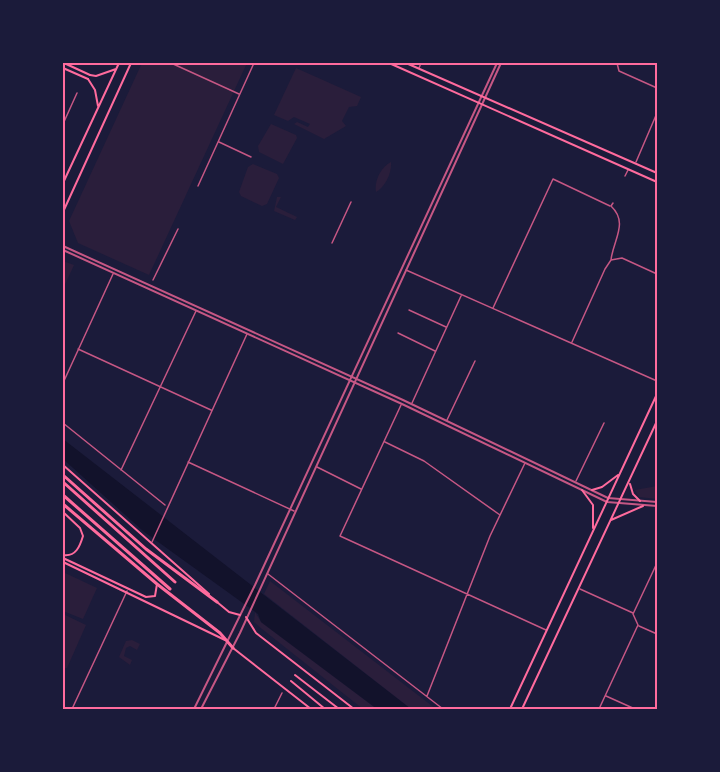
<svg xmlns="http://www.w3.org/2000/svg" width="720" height="772" font-family="'Playfair Display',serif">
  <style>
    .green { fill: #2a1e3b }
    .water { fill: #12122b }
    .lines { fill: none; stroke-linecap: round; stroke-linejoin: round }
    .pedestrian { stroke: #c65784; stroke-width: 1.5 }
    .minor { stroke: #c65784; stroke-width: 1.5 }
    .tertiary { stroke: #c65784; stroke-width: 2 }
    .secondary { stroke: #ff6b9d; stroke-width: 2 }
    .primary { stroke: #ff6b9d; stroke-width: 2 }
    .trunk { stroke: #ff6b9d; stroke-width: 3 }
    .neatline { fill: none; stroke: #ff6b9d; stroke-width: 2 }
  </style>
  <rect width="100%" height="100%" fill="#1b1b3a"/>
  <path class="green" d="M142,63H247L149,275L78,243L69,221Z
    M296,68L361,97L357,106L349,107L342,121L346,126L324,139L294,124L297,122L308,127L310,124L294,117L288,121L274,115Z
    M271,124L296,135L297,138L283,164L259,152L258,146Z
    M391,162C392,173 385,187 376,192C374,181 381,167 391,162Z
    M253,164L277,174L279,178L267,204L262,206L241,196L239,192L248,167Z
    M277,197H281L276,207L297,217L295,220L274,211Z
    M63,261L74,265L63,289Z
    M657,486V499L639,497L635,490Z
    M63,572L97,588L83,619L63,611Z
    M270,581L436,709H411L264,594Z
    M255,612L261,622L377,709H363L262,629L254,622Z
    M63,614L86,625L67,668H63Z
    M132,640L140,644L137,650L130,646L126,648L124,656L132,660L130,665L119,657L126,641Z"/>
  <path class="water" d="M63,439L411,709H377L261,622L258,614L143,531L63,459Z"/>
  <g class="lines">
    <path class="pedestrian" d="M171,63L239,94
      M219,142L251,157
      M198,186L254,63
      M153,280L178,229
      M493,308L553,179L610,206"/>
    <path class="minor" d="M617,63L619,71L657,88
      M419,68L421,63
      M63,124L77,93
      M636,162L657,113
      M625,176L628,170
      M332,243L351,202
      M611,260C613,240 629,223 611,206L613,203
      M406,270L657,381
      M409,310L446,327
      M398,333L435,351
      M572,342L605,269L611,260L622,258L657,274
      M78,349L211,410
      M63,383L113,274
      M412,403L461,296
      M401,405L340,536L546,630
      M447,420L475,361
      M63,423L165,505
      M385,442L424,461L500,515
      M188,462L294,511
      M317,467L361,489
      M121,470L196,311
      M576,481L604,423
      M152,542L247,334
      M268,574L443,709
      M580,589L633,613
      M639,626L657,634
      M427,696L490,536L525,463
      M606,696L635,709
      M72,709L127,591
      M274,709L282,693
      M599,709L638,625L633,614L657,563"/>
    <path class="tertiary" d="M63,246L403,400L608,498L657,502
      M63,250L402,404L607,502L657,506
      M194,709L255,585L497,63
      M201,709L240,633L501,63"/>
    <path class="secondary" d="M64,63L90,75
      M389,63L657,182
      M406,63L657,173
      M63,68L88,79
      M63,465L209,594
      M63,512L80,528L83,536C80,546 76,557 63,555
      M63,558L146,597L155,596L157,584
      M63,562L225,640
      M217,602L229,612L240,615
      M246,617L256,633L354,709
      M233,648L311,709"/>
    <path class="primary" d="M90,75L96,76L116,69
      M88,79L95,90L98,106
      M63,183L119,63
      M63,212L131,63
      M630,484L633,494L640,501
      M582,490L593,505V528
      M592,490L602,487L618,475
      M611,520L643,506
      M295,675L339,709
      M291,681L325,709
      M510,709L657,394
      M522,709L657,421"/>
    <path class="trunk" d="M63,475L146,549L217,602
      M63,482L175,582
      M63,495L170,589
      M63,504L157,584L220,633L233,648"/>
  </g>
  <rect width="720" height="772" fill="none" stroke="#1b1b3a" stroke-width="129"/>
  <rect x="64" y="64" width="592" height="644" class="neatline"/>
</svg>
